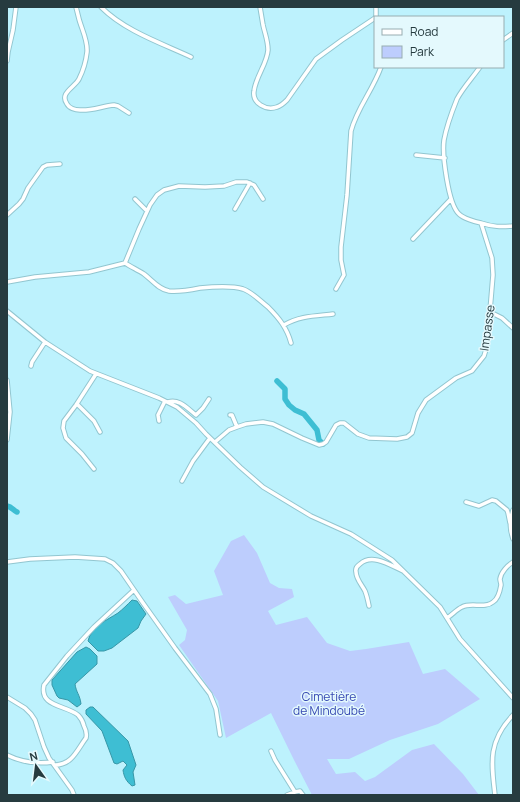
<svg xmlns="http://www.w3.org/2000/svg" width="520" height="802" font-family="Manrope,sans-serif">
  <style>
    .green { fill: #bdcdfd }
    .water { fill: #3ebed3; stroke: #3797a7 }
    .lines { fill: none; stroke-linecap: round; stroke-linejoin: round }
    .river { stroke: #3ebed3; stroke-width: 5.5 }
    .minor-casing { stroke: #92c6d0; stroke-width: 5.5 }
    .minor { stroke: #fff; stroke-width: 3.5 }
    .labels { text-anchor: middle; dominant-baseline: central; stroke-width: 3; stroke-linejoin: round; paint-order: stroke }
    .street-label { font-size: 12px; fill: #263b3f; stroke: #e4f9fd }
    .park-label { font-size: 12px; fill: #3547b2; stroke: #e4f9fd }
  </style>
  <rect width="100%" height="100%" fill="#bdf2fd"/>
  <path class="green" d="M244,535L257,553L270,583L279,588L292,589L294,597L268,611L276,625L307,617L327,643L350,651L366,649L409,642L423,674L445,669L480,699L438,724L390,740L349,759H327L336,774L355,772L365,781L375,777L412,750L434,744L463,774L479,795H312L294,760L271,713L226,738L218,701L179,645L185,640L187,630L168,597L175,595L186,604L223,595L214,571L231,541Z"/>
  <path class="water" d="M132,600L137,601L146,614L141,621L138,628L112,648L104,651H98L88,641C91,627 107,620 118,613C123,609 127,605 132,600Z
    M86,647L90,649L97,656V664L75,684C76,692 80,695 81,704L77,707L68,700L59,698L57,696L52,685V680L77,652Z
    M90,707H93L128,741L136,765L133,772L135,785L132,786C126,781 124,777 123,770L127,765L123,761L117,764L114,763L102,731L86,714V710Z"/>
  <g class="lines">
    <path class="river" d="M277,381L285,389V399L289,405L295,410L304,414L317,430L319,440L323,444
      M7,506C12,507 13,510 17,512"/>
    <g class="minor-casing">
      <path id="minor" d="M76,7C77,11 78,15 79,19C82,30 88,41 87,52C86,61 83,71 79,79C75,87 59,93 67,104C69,108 75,110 80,110C91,111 103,106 114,105L118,106L129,113
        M101,7C125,31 161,43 191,57
        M260,7C261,13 262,19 263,25C265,34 268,41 268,50C267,64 256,76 254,91C252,103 266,111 277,107C281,106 284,103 287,100L316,59L342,40L375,18
        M376,7V17
        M503,40L513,33
        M7,61L8,52L13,30L16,7
        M416,155L445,158
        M135,199L147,211
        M235,209L250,183
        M7,215L19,204L23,199L28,188L43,167L47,165L60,164
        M481,223C493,227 501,227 513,226
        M413,239L451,199
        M125,263L139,229L150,205L157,195L164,190L179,186L205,187L224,186L236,182H247L254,185L263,199
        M7,282L35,277L89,272L125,263C131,267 138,270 144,274C152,280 158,289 169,291C179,292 190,290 200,288C211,287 233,286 243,289C252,292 260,301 268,307C279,318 287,328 291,343
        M336,289L344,275L341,260V247L347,195L351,131C357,108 373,90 381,67
        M7,311L45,342L90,371L159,398L177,407L196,423L206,434L240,467L263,487L311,516L351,534L392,560L440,607L460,639L513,698
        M490,312L502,318L513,328
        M284,325C299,316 315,316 333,314
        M31,366L32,362L45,342
        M7,380L10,412L7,440
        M168,402C179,398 188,409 196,415L203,408L209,399
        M77,404L94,421L100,432
        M230,415H232L237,427
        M159,421L158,415L165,401
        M215,442L229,430L237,427L246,424L263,422L273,424L302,438L319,445L323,444L326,442L336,425L340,423H344L358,434L369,438L397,439L407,437L412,433L418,413L426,400L456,378L472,371L484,356L487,346L493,275L492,258L481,223C475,222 463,218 459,214C448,204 442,154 444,140C446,129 453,109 457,99C463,88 473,77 480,67
        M94,469L82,454L66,438L63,428L64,421L76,405L96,374
        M182,481L193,461L210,438
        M466,502L479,506L492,500L496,501L507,510L508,513L510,523
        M513,510C510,521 509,527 513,539
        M7,562L30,559L75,557L105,559L113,563L121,571L143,603L175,648L210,694L216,709L220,735
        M369,606C368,601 367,596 365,591C362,585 356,579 356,572C355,568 357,566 360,564C372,553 390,565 403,571
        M447,618C452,615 457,609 462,607C471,602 485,609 493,602C498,599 500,591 501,585C501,583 500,581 500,579C501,572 508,565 513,562
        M7,697L25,708L31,714L35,720L44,747L49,758L72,790L74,795
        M271,751L275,760L295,792
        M7,755C21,762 38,764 53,762
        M55,765C72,765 77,750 86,738C87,734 86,730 84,726C83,722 81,718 78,715C66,705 39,707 44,685L67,656L94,627L134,590
        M287,795L295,792L300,791L303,795
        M495,795C491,762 488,741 513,715"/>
    </g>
    <use href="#minor" class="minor"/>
  </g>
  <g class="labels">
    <g class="street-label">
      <text transform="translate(487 328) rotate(-82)">Impasse</text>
    </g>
    <g class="park-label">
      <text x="329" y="696">Cimetière<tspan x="329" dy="14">de Mindoubé</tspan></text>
    </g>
  </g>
  <rect width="520" height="802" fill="none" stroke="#263b3f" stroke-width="16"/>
  <rect x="374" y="16" width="130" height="52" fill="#e4f9fd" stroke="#98adb1"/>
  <rect x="382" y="29" width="20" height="6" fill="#ffffff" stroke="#98adb1"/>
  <text x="410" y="36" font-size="12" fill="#263b3f">Road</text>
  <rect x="382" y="46" width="20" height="12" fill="#bdcdfd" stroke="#98adb1"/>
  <text x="410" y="56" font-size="12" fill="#263b3f">Park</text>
  <g transform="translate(36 766) rotate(346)" stroke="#e4f9fd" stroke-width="3" paint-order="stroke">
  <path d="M0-3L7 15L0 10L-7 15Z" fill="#263b3f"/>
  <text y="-6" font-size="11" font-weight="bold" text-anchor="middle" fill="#263b3f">N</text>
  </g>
</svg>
